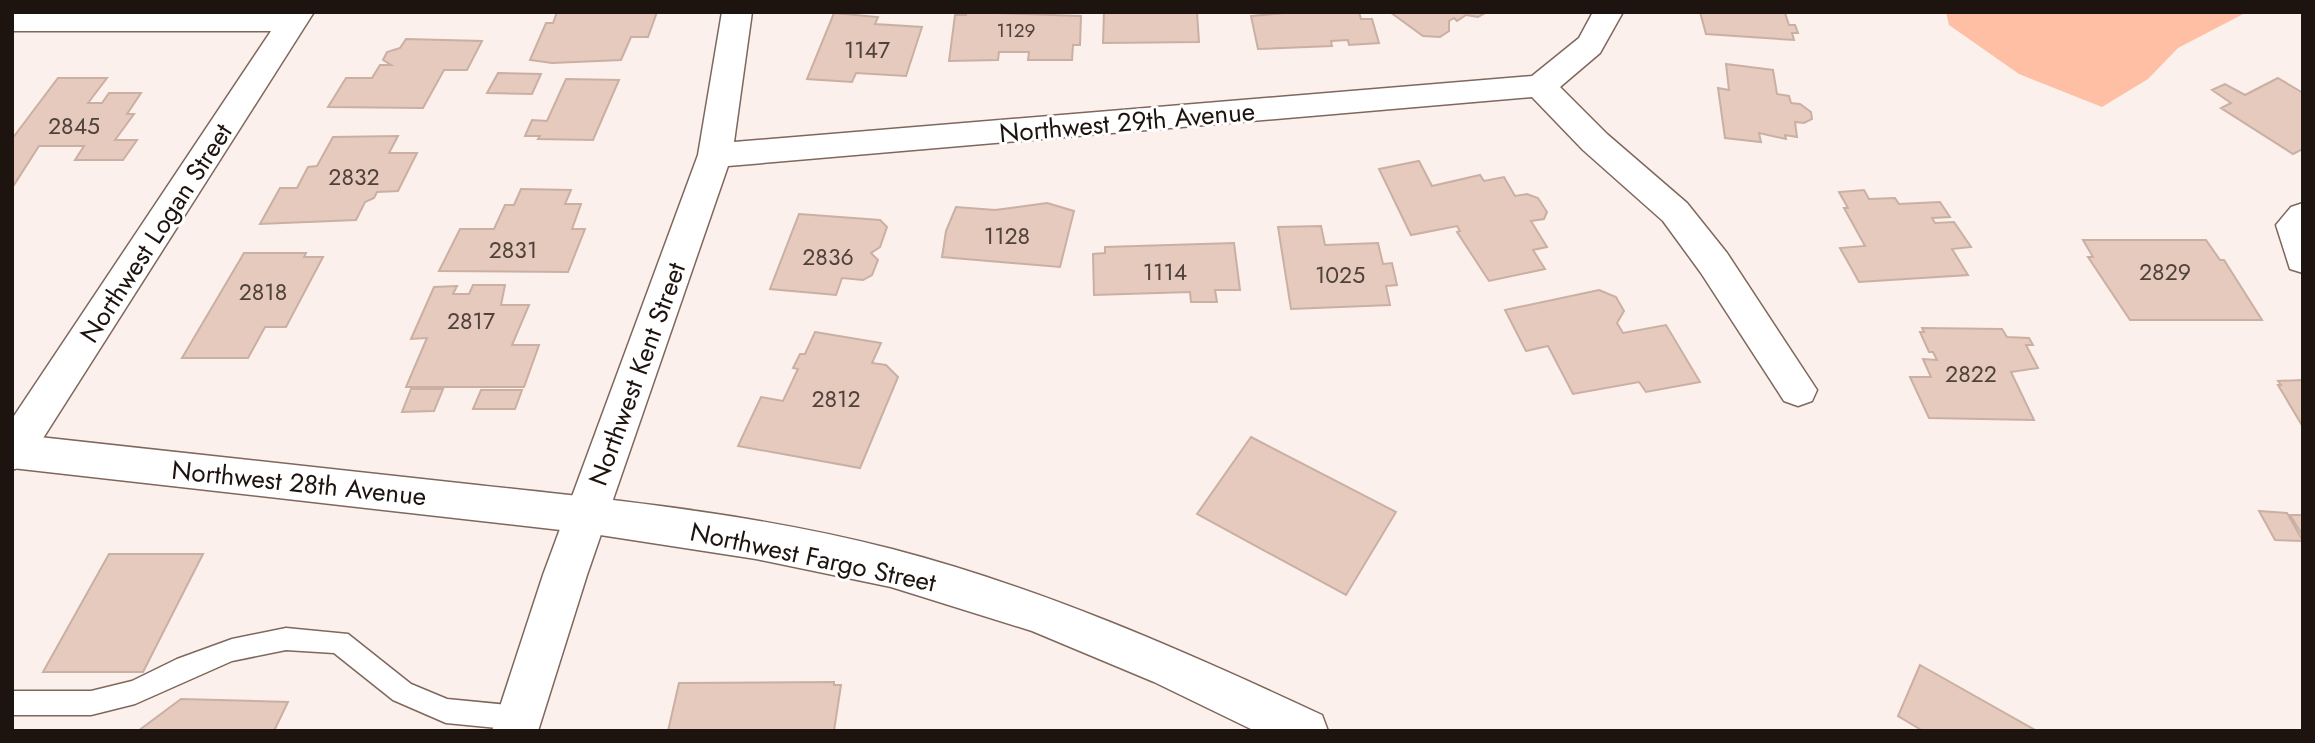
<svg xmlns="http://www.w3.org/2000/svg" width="2315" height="743" font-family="Jost,sans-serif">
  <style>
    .green { fill: #febfa4 }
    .building { fill: #e6cabe; stroke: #caafa3; stroke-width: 2 }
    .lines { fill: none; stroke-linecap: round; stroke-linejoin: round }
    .service-casing { stroke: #7f675c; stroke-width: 3 }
    .minor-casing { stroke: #7f675c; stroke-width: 3 }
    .tertiary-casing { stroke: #7f675c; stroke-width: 3 }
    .service { fill: #fff; fill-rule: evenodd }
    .minor { fill: #fff; fill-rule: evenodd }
    .tertiary { fill: #fff; fill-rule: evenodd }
    .labels { text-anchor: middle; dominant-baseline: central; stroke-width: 6; stroke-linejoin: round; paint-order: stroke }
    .far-number-label { font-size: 19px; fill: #4f423b }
    .number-label { font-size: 23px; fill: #4f423b }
    .street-label { font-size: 26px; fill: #1d140f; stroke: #fff }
  </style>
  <rect width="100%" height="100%" fill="#fbf0eb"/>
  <path class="green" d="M1946,12H2247L2178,48L2148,79L2102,107L2019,74L1949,25Z"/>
  <path class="building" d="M557,12H657L648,37H631L621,60L552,63L530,60L546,23H553Z
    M966,12L1081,16L1080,45H1073L1072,60H1028L1029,52H999L998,60L949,61L955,15H966Z
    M1104,12H1197L1199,42L1103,43Z
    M1296,12H1359L1361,19H1372L1379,43L1349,45L1348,40L1331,41L1332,46L1258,49L1251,16Z
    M1390,12H1487L1478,17L1466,15L1457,21L1454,18L1449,21V31L1440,37L1423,36Z
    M1700,12L1785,13L1789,25H1795L1798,33H1792L1794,40L1706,34Z
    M834,13L878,17L875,24L922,27L906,76L856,73L852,82L807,79Z
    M406,39L482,41L467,70H444L423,108L328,107L346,78H372L380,65H391L383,60L387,52L400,48Z
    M1726,64L1773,70L1777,94L1789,96L1791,103L1800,104L1811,112L1812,119L1804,123L1795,122L1797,137L1785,135L1786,139L1759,133L1761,142L1725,138L1718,88L1729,90Z
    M498,73L541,74L532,94L487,93Z
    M58,78H107L88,103H102L109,93H141L127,114H134L115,140H137L123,160H75L84,146H39L12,188V139Z
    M2278,78L2303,93V149L2293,154L2221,108L2231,103L2212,90L2225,84L2245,95Z
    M566,79L619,80L593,140L538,139L540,136H525L532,120L547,121Z
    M398,136L389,153H417L398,191L377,192L374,198L365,202L356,220L260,224L280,188H297L308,167L317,166L333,137Z
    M1419,161L1432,186L1480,175L1484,181L1504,177L1515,196L1527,194L1538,198L1547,212L1544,219L1531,221L1547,247L1533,250L1545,269L1489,281L1457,232L1460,231L1457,226L1411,235L1379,169Z
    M521,189L571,190L565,204H581L572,229H585L568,272L439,271L460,229H494L505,205H514Z
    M1864,190L1869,199L1895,198L1899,204L1940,202L1950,217L1932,218L1935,223L1954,222L1971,247L1952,249L1968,275L1859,282L1840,248L1865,246L1844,208H1848L1839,192Z
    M1047,203L1074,211L1060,267L942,257L946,231L956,207L995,210Z
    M799,214L880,220L887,227L880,247L871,253L878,260L872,275L863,280L842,278L836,295L770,289Z
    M1321,226L1325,245L1378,243L1383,264L1392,263L1397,285L1386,286L1390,305L1291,309L1278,227Z
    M2083,240H2206L2220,260H2224L2262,320H2130L2088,257H2093Z
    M1234,243L1240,290H1215L1217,302H1191L1190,292L1094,295L1093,254L1105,253V247Z
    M244,253H306L304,257H323L286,327H265L248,358H182Z
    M473,285H505L501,305H529L512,345H539L524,387H406L427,338L411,339L434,287L457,286L453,294H469Z
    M1599,290L1616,297L1624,311L1617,323L1623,333L1666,325L1700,382L1646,392L1639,382L1573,394L1548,346L1526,351L1505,310Z
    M1922,328L2002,329L2007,337L2029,338L2033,345H2026L2038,368L2011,372L2034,420L1929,418L1910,377H1931L1923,359L1937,360L1933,352H1929L1920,332H1924Z
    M815,332L881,343L872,363L886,365L898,377L860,468L738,446L761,397L783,401L798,369L793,368L800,354H805Z
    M2303,380V427L2278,385H2281L2278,381Z
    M411,389H443L434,411L402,412Z
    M481,390H522L515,409H473Z
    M1251,437L1396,512L1346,595L1197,514Z
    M2259,511L2287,513L2303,541L2275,540Z
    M2290,515H2303V536Z
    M109,554H203L143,672H43Z
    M1920,665L2037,731H1923L1898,716Z
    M834,682V685H841L834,731H668L679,683Z
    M181,699L288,702L274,731H138Z"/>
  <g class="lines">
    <g class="service-casing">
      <path id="service" d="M286,628L348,634L411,684L447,699L519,706L528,709L532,718L528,727L519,730L446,723L393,700L334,653L286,650L232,661L135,704L91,715H12V691H91L132,681L177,659L232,639Z"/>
    </g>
    <g class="minor-casing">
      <path id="minor" d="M12,12H314L26,465L12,470V419L271,31H12Z
        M722,12H752L734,142L1532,76L1579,38L1593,12H1623L1600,53L1560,87L1607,134L1687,203L1727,253L1817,390L1812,401L1798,406L1784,401L1701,273L1663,221L1583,150L1532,97L728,166L587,575L538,731H492L543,575L698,155Z
        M2303,203V273L2290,269L2276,225L2291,207Z"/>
    </g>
    <g class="tertiary-casing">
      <path id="tertiary" d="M12,434C167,451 322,468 477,485C615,500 757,514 892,549C1042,588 1182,650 1322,715L1328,731H1255L1154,682L1032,631L891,587L756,559L587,533L12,468Z"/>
    </g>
    <use href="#service" class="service"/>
    <use href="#minor" class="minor"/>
    <use href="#tertiary" class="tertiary"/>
  </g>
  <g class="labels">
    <g class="far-number-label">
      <text x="1016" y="30">1129</text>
    </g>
    <g class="number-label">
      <text x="867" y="50">1147</text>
      <text x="74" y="126">2845</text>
      <text x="354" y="177">2832</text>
      <text x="1007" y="236">1128</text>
      <text x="513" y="250">2831</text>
      <text x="828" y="257">2836</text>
      <text x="1165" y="272">1114</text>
      <text x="2165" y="272">2829</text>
      <text x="1340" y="275">1025</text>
      <text x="263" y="292">2818</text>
      <text x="471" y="321">2817</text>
      <text x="1971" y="374">2822</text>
      <text x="836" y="399">2812</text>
    </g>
    <g class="street-label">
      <text transform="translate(1127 122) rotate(-5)">Northwest 29th Avenue</text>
      <text transform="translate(156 233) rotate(-57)">Northwest Logan Street</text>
      <text transform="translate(637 374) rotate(-70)">Northwest Kent Street</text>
      <text transform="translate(299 483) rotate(6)">Northwest 28th Avenue</text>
      <text transform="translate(813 557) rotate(12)">Northwest Fargo Street</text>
    </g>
  </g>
  <rect width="2315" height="743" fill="none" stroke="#1d140f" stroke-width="28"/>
</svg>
